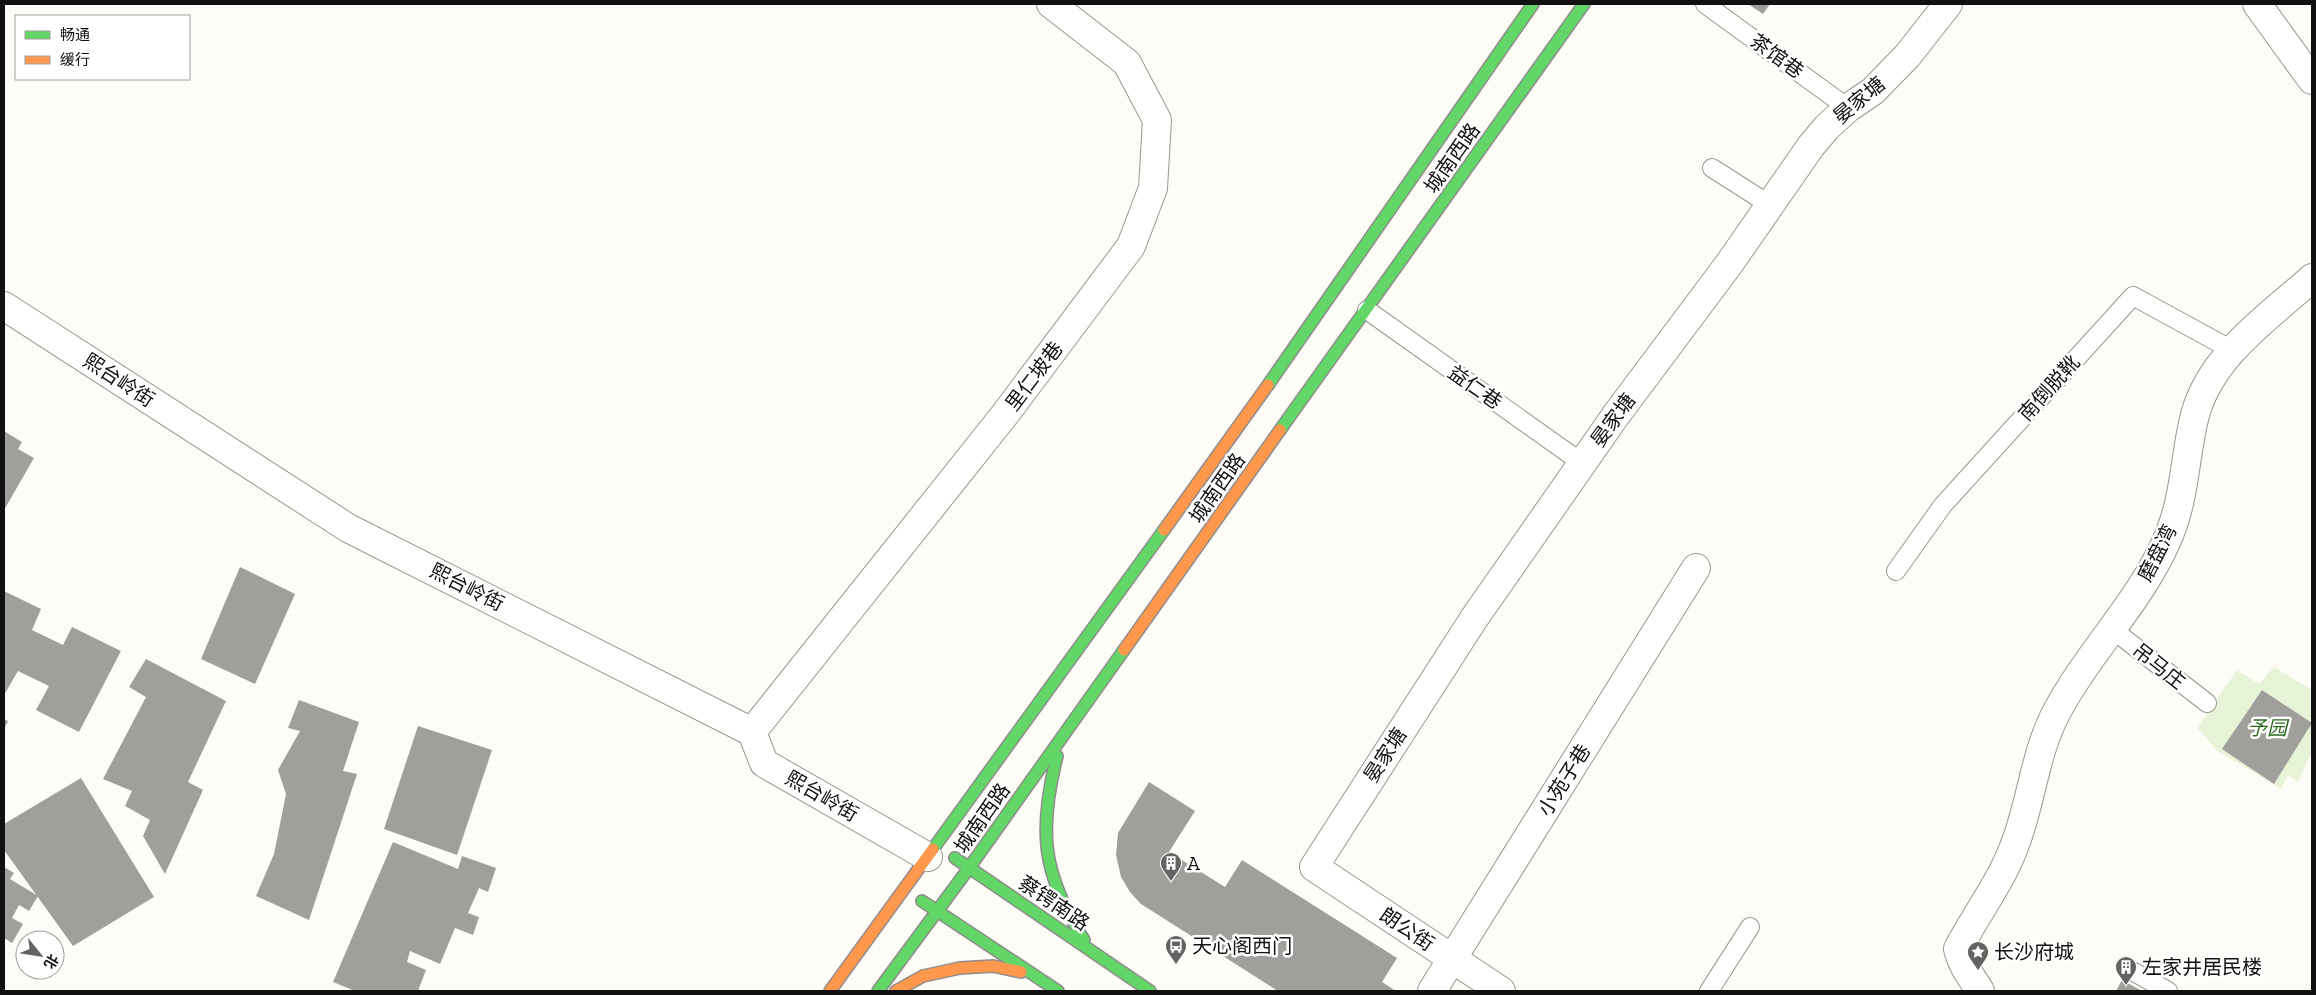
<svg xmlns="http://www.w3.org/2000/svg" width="2316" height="995" font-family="'Zilla Slab','Noto Sans SC',serif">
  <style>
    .green { fill: #e7f3d7 }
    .building { fill: #a19f9c }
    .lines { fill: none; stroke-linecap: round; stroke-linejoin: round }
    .lane-casing { stroke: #979795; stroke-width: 20 }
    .street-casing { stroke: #979795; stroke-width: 30 }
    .fast-casing { stroke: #8e8d8b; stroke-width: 14 }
    .slow-casing { stroke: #8e8d8b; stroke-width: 14 }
    .lane { stroke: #fffffe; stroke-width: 18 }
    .street { stroke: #fffffe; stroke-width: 28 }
    .fast { stroke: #63d668; stroke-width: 11 }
    .slow { stroke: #ff974d; stroke-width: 11 }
    .labels { text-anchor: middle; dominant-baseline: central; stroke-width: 5; stroke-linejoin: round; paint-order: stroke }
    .street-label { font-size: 20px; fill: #111; stroke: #fff }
    .park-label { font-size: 20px; font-style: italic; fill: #2f6b1f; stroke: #fff }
    .poi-label { font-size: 20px; fill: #111; stroke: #fff; text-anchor: start }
  </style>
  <rect width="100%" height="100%" fill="#fdfcf7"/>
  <path class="green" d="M2274,667L2312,690V751L2298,782L2288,775L2281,789L2218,751L2197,728L2237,670L2259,684Z"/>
  <path class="building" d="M1748,4H1770L1763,14Z
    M4,431L22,442L18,449L34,458L4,510Z
    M240,567L295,594L255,684L201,659Z
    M4,591L41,609L32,630L63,645L72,627L121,651L79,732L36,710L49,686L18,671L4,695Z
    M146,659L226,701L188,782L203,790L165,874L143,836L150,820L125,806L132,791L103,779L146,697L129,687Z
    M2262,690L2312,723L2274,784L2222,749Z
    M299,700L359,722L343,771L357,774L309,920L256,896L274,854L286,794L278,770L300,731L288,728Z
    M4,719L8,721L4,729Z
    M418,726L492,750L457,855L384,829Z
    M81,778L154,897L73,946L4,850V824Z
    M1149,782L1195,811L1169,852L1225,887L1242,860L1397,958L1382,982L1396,991H1278L1141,904L1130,892L1121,877L1116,855L1118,833Z
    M393,842L458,869L462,856L496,868L488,892L479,888L468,913L479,917L473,935L455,928L440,964L410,951L407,962L426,970L418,991H355L333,982Z
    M4,867L14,873L10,879L38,896L29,911L19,905L12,918L23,924L12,943L4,938Z
    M2122,980L2142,991H2116Z"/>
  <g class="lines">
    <g class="lane-casing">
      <path id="lane" d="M1705,4L1848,108
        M1712,168L1770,205
        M1367,310L1582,463
        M1896,571L1943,505L2133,296L2232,350
        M2112,629L2207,703
        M2134,972L2168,991
        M1709,991L1750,927"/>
    </g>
    <g class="street-casing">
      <path id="street" d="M2257,4L2312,80
        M4,306L348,528L752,732L764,763L928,857
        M752,732L1006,413L1131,246L1153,188L1157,120L1127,63L1051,4
        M1432,991L1696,568
        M1501,991L1314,867L1475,617L1616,415L1729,264L1811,146L1827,127L1848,108L1873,91L1908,55L1948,4
        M1980,991C1971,976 1962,966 1958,949C1976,914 2000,884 2014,847C2031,804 2034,758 2054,717C2086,654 2139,604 2167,540C2186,497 2184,457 2195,415C2211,355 2269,317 2312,278"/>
    </g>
    <g class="fast-casing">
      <path id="fast" d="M1268,385L1533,4
        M1280,430L1584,4
        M1057,756C1038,831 1042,874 1084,940
        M933,849L1164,530
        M955,858L1150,991
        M922,901L1058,991
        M878,991L969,868L1124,650"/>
    </g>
    <g class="slow-casing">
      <path id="slow" d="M1164,530L1268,385
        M1124,650L1280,430
        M830,991L933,849
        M896,991L923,976L960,968L993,966L1021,972"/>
    </g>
    <use href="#lane" class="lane"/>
    <use href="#street" class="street"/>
    <use href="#fast" class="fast"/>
    <use href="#slow" class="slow"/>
  </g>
  <defs>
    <g id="building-pin" transform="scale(1.125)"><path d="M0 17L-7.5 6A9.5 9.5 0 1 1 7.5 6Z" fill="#646362" stroke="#fff"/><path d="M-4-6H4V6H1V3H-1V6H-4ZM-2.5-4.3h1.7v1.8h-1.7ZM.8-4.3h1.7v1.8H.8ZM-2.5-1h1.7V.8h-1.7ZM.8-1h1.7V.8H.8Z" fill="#fff"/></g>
    <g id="bus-pin" transform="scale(1.125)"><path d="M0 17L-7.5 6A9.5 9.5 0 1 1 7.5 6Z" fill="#646362" stroke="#fff"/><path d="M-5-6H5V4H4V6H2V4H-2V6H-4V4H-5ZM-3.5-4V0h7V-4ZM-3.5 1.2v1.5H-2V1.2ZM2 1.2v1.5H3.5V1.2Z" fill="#fff"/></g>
    <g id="sight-pin" transform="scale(1.125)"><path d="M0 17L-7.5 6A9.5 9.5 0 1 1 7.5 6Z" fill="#646362" stroke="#fff"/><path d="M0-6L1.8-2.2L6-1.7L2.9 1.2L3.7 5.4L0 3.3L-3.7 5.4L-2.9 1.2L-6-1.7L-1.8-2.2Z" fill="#fff"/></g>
  </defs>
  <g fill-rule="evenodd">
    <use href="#building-pin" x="1171" y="863"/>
    <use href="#bus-pin" x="1176" y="946"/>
    <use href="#sight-pin" x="1978" y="952"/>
    <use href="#building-pin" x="2126" y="967"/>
  </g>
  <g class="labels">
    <g class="street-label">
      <text transform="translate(1777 56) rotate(36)">茶馆巷</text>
      <text transform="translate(1859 100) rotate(-40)">晏家塘</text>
      <text transform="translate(1452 158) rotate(-55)">城南西路</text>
      <text transform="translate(1034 376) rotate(-53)">里仁坡巷</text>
      <text transform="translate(119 380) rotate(33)">熙台岭街</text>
      <text transform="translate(1475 387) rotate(35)">益仁巷</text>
      <text transform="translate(2049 388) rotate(-48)">南倒脱靴</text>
      <text transform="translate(1613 420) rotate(-54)">晏家塘</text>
      <text transform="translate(1217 488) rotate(-55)">城南西路</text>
      <text transform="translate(2157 553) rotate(-63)">磨盘湾</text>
      <text transform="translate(467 587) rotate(27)">熙台岭街</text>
      <text transform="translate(2159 666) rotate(38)">吊马庄</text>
      <text transform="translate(1385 755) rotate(-57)">晏家塘</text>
      <text transform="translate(1564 780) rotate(-58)">小苑子巷</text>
      <text transform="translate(822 796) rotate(30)">熙台岭街</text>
      <text transform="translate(982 818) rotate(-55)">城南西路</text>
      <text transform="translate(1054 903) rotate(34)">蔡锷南路</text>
      <text transform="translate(1407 929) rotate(34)">朗公街</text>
    </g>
    <g class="park-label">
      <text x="2267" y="728">予园</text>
    </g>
    <g class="poi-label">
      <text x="1187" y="863">A</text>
      <text x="1192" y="946">天心阁西门</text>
      <text x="1994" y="952">长沙府城</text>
      <text x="2142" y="967">左家井居民楼</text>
    </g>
  </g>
  <rect width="2316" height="995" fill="none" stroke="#111111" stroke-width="10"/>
  <rect x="15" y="15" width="175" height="65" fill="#ffffff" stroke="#a0a0a0"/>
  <rect x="25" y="31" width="25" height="8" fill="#63d668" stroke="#a0a0a0"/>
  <text x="60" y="40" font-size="15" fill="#111111">畅通</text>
  <rect x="25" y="56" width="25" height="8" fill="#ff974d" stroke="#a0a0a0"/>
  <text x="60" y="65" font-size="15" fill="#111111">缓行</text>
  <g transform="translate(40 955) rotate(120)"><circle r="24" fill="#ffffff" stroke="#a0a0a0"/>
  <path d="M0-4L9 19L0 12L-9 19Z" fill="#646362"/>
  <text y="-8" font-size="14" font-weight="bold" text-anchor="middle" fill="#111111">北</text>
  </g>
</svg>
